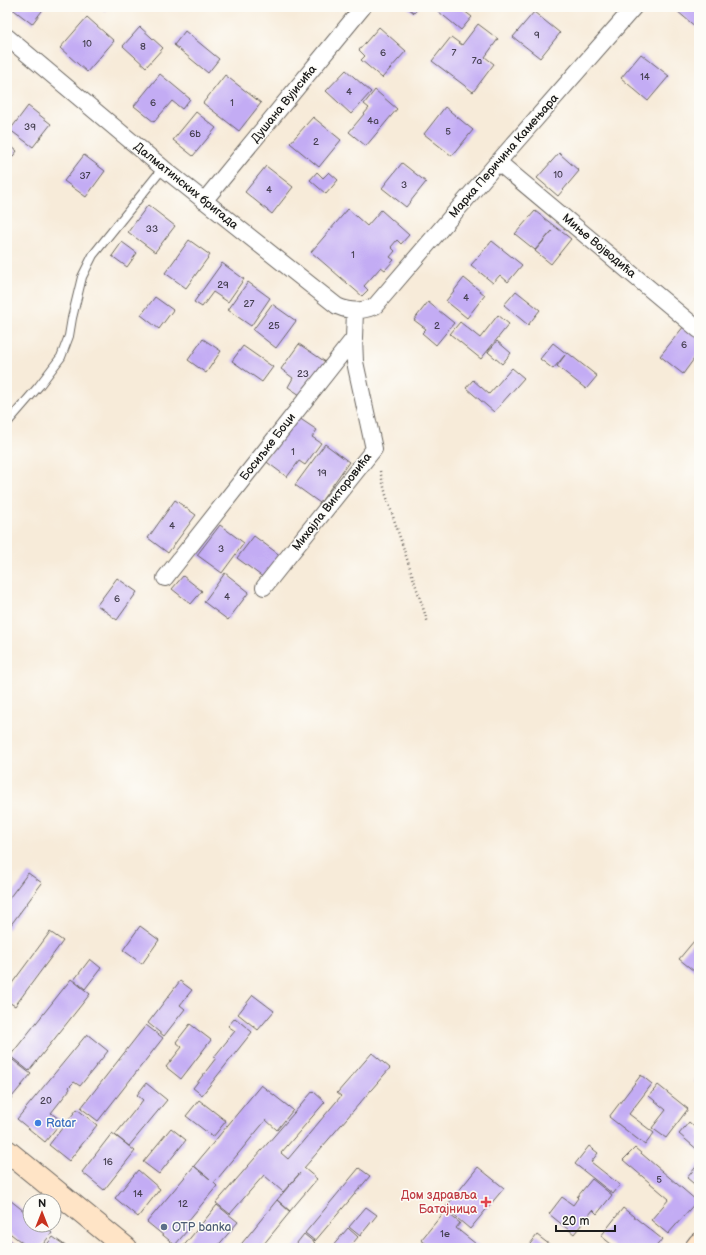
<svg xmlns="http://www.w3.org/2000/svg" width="706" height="1255" font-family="'Balsamiq Sans',sans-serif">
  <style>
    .building { fill: #c3acf4 }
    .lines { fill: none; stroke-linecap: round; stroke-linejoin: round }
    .service-casing { stroke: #69645e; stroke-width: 10 }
    .minor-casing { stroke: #69645e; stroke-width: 18 }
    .secondary-casing { stroke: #69645e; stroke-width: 24 }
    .path { stroke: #69645e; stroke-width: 2.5; stroke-dasharray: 1 3; stroke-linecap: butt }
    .service { stroke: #fff; stroke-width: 8 }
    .minor { stroke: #fff; stroke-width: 16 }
    .secondary { stroke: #ffe4c6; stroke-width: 22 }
    .shop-dot { fill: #3f7fe0; stroke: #fdfcf7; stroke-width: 1.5 }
    .health-dot { fill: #e0444e; stroke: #fdfcf7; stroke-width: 1.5 }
    .service-dot { fill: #5c6f8a; stroke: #fdfcf7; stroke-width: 1.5 }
    .labels { text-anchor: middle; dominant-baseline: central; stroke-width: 3; stroke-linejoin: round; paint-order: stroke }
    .number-label { font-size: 10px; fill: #464052 }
    .street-label { font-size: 12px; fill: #1c1c1c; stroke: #fdfcf7 }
    .shop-label { font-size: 12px; fill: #366cbe; stroke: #fdfcf7; text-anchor: start }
    .health-label { font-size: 12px; fill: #be3a42; stroke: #fdfcf7; text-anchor: end }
    .service-label { font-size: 12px; fill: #4e5e75; stroke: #fdfcf7; text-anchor: start }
  </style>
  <rect width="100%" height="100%" fill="#fdfcf7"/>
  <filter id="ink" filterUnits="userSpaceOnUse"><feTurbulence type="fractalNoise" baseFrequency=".025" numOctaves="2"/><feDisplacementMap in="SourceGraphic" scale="8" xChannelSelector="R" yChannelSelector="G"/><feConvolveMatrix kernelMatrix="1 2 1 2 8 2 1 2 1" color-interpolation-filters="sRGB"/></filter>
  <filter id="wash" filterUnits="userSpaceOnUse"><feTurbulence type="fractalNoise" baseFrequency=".012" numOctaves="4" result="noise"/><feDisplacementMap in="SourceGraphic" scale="16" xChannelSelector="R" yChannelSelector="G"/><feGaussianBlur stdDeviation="0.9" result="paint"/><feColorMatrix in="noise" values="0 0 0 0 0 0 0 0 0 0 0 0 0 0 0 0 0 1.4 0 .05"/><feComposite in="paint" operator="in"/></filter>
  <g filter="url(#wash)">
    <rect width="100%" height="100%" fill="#f7ebd9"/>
    <g id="blocks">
      <path class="building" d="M10,7H45L32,24Z
        M99,7H108L105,11Z
        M407,7H419L414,13Z
        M433,7H459L472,17L461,30Z
        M680,7H699V25L697,28L677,11Z
        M534,12L560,33L540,58L513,37Z
        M87,17L114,41L87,72L60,48Z
        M478,24L498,39L485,57L494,64L473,92L432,61L451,37L462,45Z
        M140,27L163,48L146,67L123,46Z
        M379,27L406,51L382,78L361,60L365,56L359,50Z
        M185,31L219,59L208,73L174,45Z
        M641,54L669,76L648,101L621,78Z
        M346,70L371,92L351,114L326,91Z
        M160,74L190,99L182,109L172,101L154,122L134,106Z
        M225,75L261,103L239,131L203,103Z
        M375,90L397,109L366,146L349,132L369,108L364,104Z
        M28,106L51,124L33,147L10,130Z
        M445,107L473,130L452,156L424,134Z
        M196,112L216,128L193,156L173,140Z
        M313,117L341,140L319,167L290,143Z
        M7,143L17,151L7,164Z
        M559,153L579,171L558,196L537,178Z
        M84,155L105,171L86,197L64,181Z
        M402,163L426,182L406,207L382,188Z
        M266,166L293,187L272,214L245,192Z
        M317,172L323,178L329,172L338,180L326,194L310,180Z
        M148,205L175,226L155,252L128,232Z
        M348,209L367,226L381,210L409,235L401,244L397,240L391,247L395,251L390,257L394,260L385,270L381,267L364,286L368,290L362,296L311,252Z
        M535,211L571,239L551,264L535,251L552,231L535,250L515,234Z
        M189,240L210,255L186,288L165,273Z
        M492,241L522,265L508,282L500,275L493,283L471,265Z
        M122,242L137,253L127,267L112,256Z
        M222,263L244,279L228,302L213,292L202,307L194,302Z
        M464,278L485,295L467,318L446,301Z
        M248,282L270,298L251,326L228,310Z
        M516,291L540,310L528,325L504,305Z
        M155,297L173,310L159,329L141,315Z
        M428,302L454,323L436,345L422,333L426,329L414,320Z
        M272,304L296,321L276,348L253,330Z
        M498,315L509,324L481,359L450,334L460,322L480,338Z
        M684,326L699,337V352L683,374L660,356Z
        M203,339L221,351L206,373L188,360Z
        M497,341L511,353L502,364L488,352Z
        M553,343L567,354L568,353L597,376L586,389L557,366L565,355L553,369L540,359Z
        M299,344L327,363L303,397L288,387L293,378L281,369Z
        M243,346L273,367L262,382L232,361Z
        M512,368L524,378L494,412L466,388L473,380L489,394Z
        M296,416L317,430L312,437L321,443L305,465L299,461L287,477L264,460Z
        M325,444L349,462L320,503L295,485Z
        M175,500L196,515L168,553L148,538Z
        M220,525L244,543L222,573L197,555Z
        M254,536L281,556L264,578L237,558Z
        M225,573L249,592L228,620L204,602Z
        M183,576L202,591L191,604L172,589Z
        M117,578L137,592L117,620L97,605Z
        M28,873L42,883L7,930V901Z
        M140,926L159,940L142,964L123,950Z
        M50,932L63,941L15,1006L7,1001V990Z
        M699,935V964L694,971L679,959Z
        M90,959L101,968L85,989L74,980Z
        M699,967V976L694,973Z
        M71,979L90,994L29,1071L10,1056Z
        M180,981L192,990L180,1005L185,1009L164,1036L148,1023Z
        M253,995L274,1011L258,1030L238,1014Z
        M235,1018L252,1032L202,1095L193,1088L216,1058L214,1057L235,1031L228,1026Z
        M190,1024L211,1040L181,1079L166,1067L182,1047L176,1042Z
        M146,1025L163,1038L98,1121L81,1108Z
        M87,1034L108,1051L80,1086L74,1082L69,1087L70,1089L51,1113L62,1121L45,1142L17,1119Z
        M372,1053L390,1068L304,1168L317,1179L290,1211L277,1200L300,1173L283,1192L264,1175L230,1214L216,1203L313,1091L325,1102L281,1153L288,1159L341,1096L337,1093Z
        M9,1057L31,1074L7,1103V1060Z
        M641,1075L652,1084L629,1114L654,1133L645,1145L609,1117Z
        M699,1075V1085L694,1081Z
        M146,1083L167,1100L129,1146L115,1135L143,1100L137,1095Z
        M261,1085L293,1110L277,1130L266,1120L214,1183L217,1186L188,1221L192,1225L175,1245L147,1222L194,1166L210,1179L194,1166Z
        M658,1085L688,1109L666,1138L652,1128L666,1110L649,1096Z
        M199,1100L226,1121L213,1137L186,1116Z
        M77,1109L97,1125L69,1161L49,1145Z
        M689,1122L699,1131V1151L679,1134Z
        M171,1128L186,1140L159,1174L143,1162Z
        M112,1133L135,1151L104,1190L82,1172Z
        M589,1146L598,1153L591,1162L620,1185L613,1194L575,1164Z
        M635,1148L697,1201L668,1234L651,1220L669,1199L623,1160Z
        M699,1163V1188L687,1178Z
        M478,1167L504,1188L470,1229L445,1208Z
        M359,1168L370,1176L315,1241L305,1233Z
        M138,1170L160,1189L138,1217L115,1198Z
        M592,1179L612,1195L597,1214L593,1210L574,1234L549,1214L562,1197L573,1205L578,1198L577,1197Z
        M10,1200L30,1216V1225H42L52,1233L40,1248H29L7,1231V1205Z
        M277,1200L290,1212L263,1245L266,1248H238Z
        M217,1205L238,1222L216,1248H182Z
        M366,1207L377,1215L360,1236L349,1227Z
        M623,1208L662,1239L655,1248H616L601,1236Z
        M445,1211L460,1223L456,1228L481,1248H430L431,1247L421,1240Z
        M348,1228L358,1237L349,1248H331Z
        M304,1234L315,1243L311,1248H293Z
        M537,1235L554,1248H527Z
        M53,1237L63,1244L68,1248H44Z
        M7,1238L20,1248H7Z"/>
    </g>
  </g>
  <g filter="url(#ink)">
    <use href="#blocks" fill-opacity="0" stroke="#69645e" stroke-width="1"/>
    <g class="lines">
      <g class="service-casing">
        <path id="service" d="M7,423L39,386L61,357L69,336L72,318L82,277L93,255L163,168"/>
      </g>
      <g class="minor-casing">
        <path id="minor" d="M7,37L163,168L337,306C351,312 360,312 375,306L498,162L634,7
          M498,162L699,330
          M204,201L363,7
          M165,578L354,338L355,311
          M264,587L374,449L355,362L354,338"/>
      </g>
      <g class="secondary-casing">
        <path id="secondary" d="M7,1151L126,1248
          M696,1248L699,1244"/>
      </g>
      <path class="path" d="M380,471L386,495L428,623"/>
      <use href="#service" class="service"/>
      <use href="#minor" class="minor"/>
      <use href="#secondary" class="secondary"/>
    </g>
  </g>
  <circle class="shop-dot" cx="38" cy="1123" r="4"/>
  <path class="health-dot" d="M484 1196h4v4h4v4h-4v4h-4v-4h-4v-4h4z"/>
  <circle class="service-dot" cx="164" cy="1227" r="4"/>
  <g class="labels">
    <g class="number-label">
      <text x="537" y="35">9</text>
      <text x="87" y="44">10</text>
      <text x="143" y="47">8</text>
      <text x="383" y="53">6</text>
      <text x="454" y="53">7</text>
      <text x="477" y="61">7a</text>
      <text x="645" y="77">14</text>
      <text x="349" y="92">4</text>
      <text x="153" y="103">6</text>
      <text x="232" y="103">1</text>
      <text x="373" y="121">4a</text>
      <text x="30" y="127">39</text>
      <text x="448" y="132">5</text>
      <text x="195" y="134">6b</text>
      <text x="316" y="142">2</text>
      <text x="558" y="175">10</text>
      <text x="85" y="176">37</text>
      <text x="404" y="185">3</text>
      <text x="269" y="190">4</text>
      <text x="152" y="229">33</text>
      <text x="353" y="255">1</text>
      <text x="223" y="285">29</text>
      <text x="466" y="298">4</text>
      <text x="249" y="304">27</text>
      <text x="274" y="326">25</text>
      <text x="437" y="326">2</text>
      <text x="684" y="345">6</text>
      <text x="303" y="374">23</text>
      <text x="293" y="452">1</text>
      <text x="322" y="473">19</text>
      <text x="172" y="526">4</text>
      <text x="221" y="549">3</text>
      <text x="227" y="597">4</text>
      <text x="117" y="599">6</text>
      <text x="46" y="1101">20</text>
      <text x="108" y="1162">16</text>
      <text x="659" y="1180">5</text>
      <text x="138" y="1194">14</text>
      <text x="183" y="1204">12</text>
      <text x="445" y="1234">1e</text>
    </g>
    <g class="street-label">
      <text transform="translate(284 104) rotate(-51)">Душана Вујисића</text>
      <text transform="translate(504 156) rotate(-49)">Марка Перичина Камењара</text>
      <text transform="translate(186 186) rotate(39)">Далматинских бригада</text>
      <text transform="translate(599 246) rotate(40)">Миње Војводића</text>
      <text transform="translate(268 447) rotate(-52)">Босиљке Боци</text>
      <text transform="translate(332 502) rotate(-52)">Михајла Викторовића</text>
    </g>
    <g class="shop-label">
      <text x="46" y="1123">Ratar</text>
    </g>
    <g class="health-label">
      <text x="477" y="1195">Дом здравља<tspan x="477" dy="14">Батајница</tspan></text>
    </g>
    <g class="service-label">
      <text x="172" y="1227">OTP banka</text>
    </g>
  </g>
  <rect width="706" height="1255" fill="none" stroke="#fdfcf7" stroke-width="24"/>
  <g transform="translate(42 1213)"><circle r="19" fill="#fdfcf7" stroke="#a3a29f"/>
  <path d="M0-3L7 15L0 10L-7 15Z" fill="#c8321e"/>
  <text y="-6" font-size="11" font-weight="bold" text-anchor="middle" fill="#1c1c1c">N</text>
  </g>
  <path d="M556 1225v6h59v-6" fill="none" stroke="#1c1c1c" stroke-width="2"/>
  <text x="562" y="1225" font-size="12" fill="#1c1c1c" stroke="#fdfcf7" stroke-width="3" paint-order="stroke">20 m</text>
</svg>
